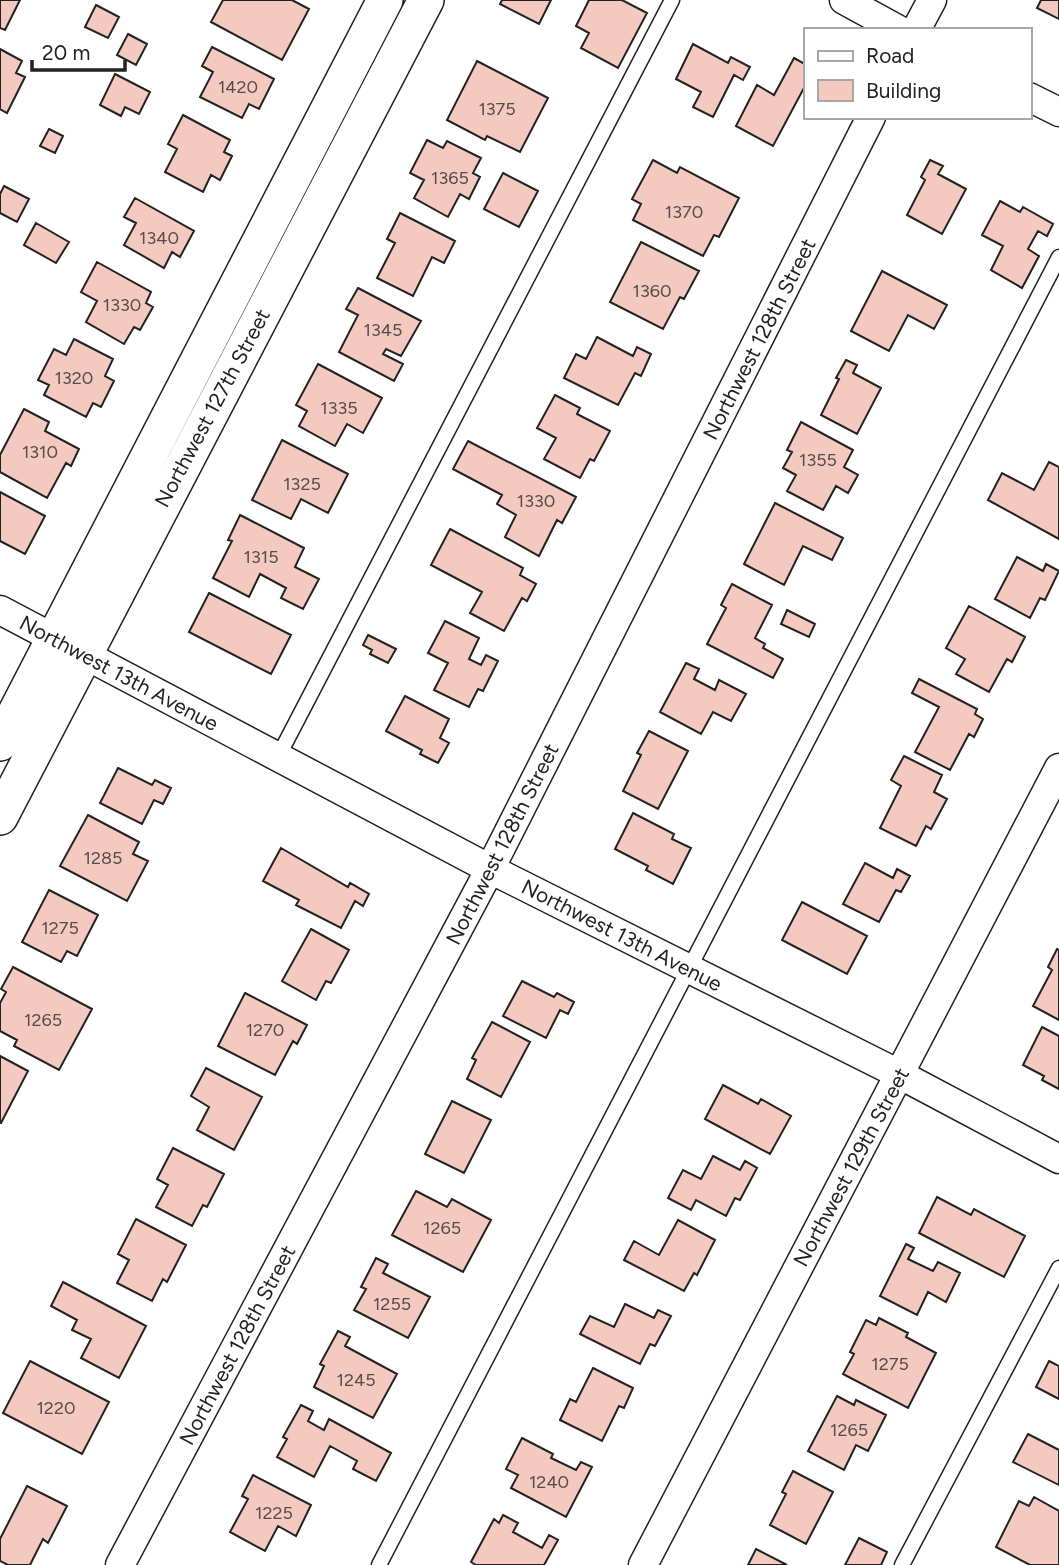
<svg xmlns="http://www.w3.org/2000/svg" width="1059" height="1565" font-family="Figtree,sans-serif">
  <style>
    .building { fill: #f3c9c0; stroke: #222; stroke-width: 2 }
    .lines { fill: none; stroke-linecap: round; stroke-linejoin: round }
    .service-casing { stroke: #222; stroke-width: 17 }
    .minor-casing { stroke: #222; stroke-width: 31 }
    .tertiary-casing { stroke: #222; stroke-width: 38 }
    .service { stroke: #fff; stroke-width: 14 }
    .minor { stroke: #fff; stroke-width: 28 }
    .tertiary { stroke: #fff; stroke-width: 35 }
    .labels { text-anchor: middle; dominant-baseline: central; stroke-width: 5; stroke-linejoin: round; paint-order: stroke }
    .number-label { font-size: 18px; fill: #564c4a }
    .street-label { font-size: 21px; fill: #222; stroke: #fff }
  </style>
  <rect width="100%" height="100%" fill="#fff"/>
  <path class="building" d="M0,0H20L5,30L0,28Z
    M223,0H292L309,9L282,60L211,22Z
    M502,0H551L539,24L500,4Z
    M589,0H622L647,13L618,68L581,48L589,33L576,26Z
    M1041,0H1059V19L1037,8Z
    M96,5L119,17L108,38L85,27Z
    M128,34L147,44L136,65L117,55Z
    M693,44L728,63L731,57L750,67L743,80L734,75L713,117L693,107L701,92L676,79Z
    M212,47L274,79L259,109L249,104L242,118L200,97L213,72L202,66Z
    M0,49L22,61L16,73L25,77L7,113L0,109Z
    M794,58L805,64V86L773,146L736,126L757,85L774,95Z
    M477,61L548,98L520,152L487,136L485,140L447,120Z
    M115,74L150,92L139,114L125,107L121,116L100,105Z
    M183,115L230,140L224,152L232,156L220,180L211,175L203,192L165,172L177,149L168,144Z
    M49,129L63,136L55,153L40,146Z
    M427,140L443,148L447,141L481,158L473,173L480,177L469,199L460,194L448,217L414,198L424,180L410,173Z
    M653,160L677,173L680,167L739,198L719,237L714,235L703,256L633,220L641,204L632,199Z
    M930,160L943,166L938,174L966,189L942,234L907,215L925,180L921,177Z
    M503,173L538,191L519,227L484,209Z
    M4,186L29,199L17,222L0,213V194Z
    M135,198L194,231L180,257L172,252L164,268L124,245L136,223L124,217Z
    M1000,201L1020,212L1023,207L1053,224L1047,236L1038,231L1028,249L1039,256L1022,288L991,270L1003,246L982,235Z
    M400,213L455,241L444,263L432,257L413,296L377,278L395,243L387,239Z
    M36,223L69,242L56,263L24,245Z
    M641,242L699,271L684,299L680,297L663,329L610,302Z
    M97,262L151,292L146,303L153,307L140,330L134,327L124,344L86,322L97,301L81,292Z
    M882,271L947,305L934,329L908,315L889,351L851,331Z
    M358,288L421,321L401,356L386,349L383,354L403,364L394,381L339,352L358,315L346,309Z
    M597,337L633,356L637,347L651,354L641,376L635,373L618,405L564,378L576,354L586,359Z
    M74,339L113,359L105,376L114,381L101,407L93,403L86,417L44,395L49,385L38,380L54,349L66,355Z
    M846,360L857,365L853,373L881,388L857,434L821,415L839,379L836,378Z
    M318,364L382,398L363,433L347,424L335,446L299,426L307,411L296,405Z
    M555,395L580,408L577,414L610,431L594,461L590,459L580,478L544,459L556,438L537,428Z
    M24,409L49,422L45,431L79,449L71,466L66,463L47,498L0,472V455Z
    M801,422L853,450L844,467L858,475L848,493L836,486L823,510L787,491L796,475L783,468L792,452L787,450Z
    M282,440L348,474L328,513L301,499L291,519L252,500Z
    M468,441L576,497L562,523L557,520L539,556L505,537L516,515L497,504L502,495L453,469Z
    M1049,462L1059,467V539L988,500L1002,473L1034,490Z
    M0,492L45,516L25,554L0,541Z
    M775,503L843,538L832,560L803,546L784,585L744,564Z
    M240,515L304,548L295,567L319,579L303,609L281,598L286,588L260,574L249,597L213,578L232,541L228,540Z
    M450,529L523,568L520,575L536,584L527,601L522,598L504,631L470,613L482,592L431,565Z
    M1017,557L1043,571L1046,564L1059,571L1045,600L1040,598L1030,618L995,599Z
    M732,584L772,605L755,638L765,644L763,648L783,659L773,678L707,644L726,608L721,605Z
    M209,593L291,635L271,674L189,632Z
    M969,606L1025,637L1012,662L1007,659L989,692L956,674L965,659L946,648Z
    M787,610L815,624L809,637L781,624Z
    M445,621L479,638L469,659L481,665L486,655L498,661L483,691L478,689L469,707L434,690L448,663L428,653Z
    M368,635L396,649L388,663L370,654L372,650L363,645Z
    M686,663L699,669L694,679L715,690L719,680L746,694L731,721L713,712L701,734L660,712Z
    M919,679L977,709L975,714L983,719L974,737L969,734L950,770L915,752L939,707L912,693Z
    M405,696L449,719L440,738L449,743L438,763L420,754L422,750L386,731Z
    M649,731L688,751L658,809L623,791L641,755L637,753Z
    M904,756L942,775L934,792L947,799L931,829L926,826L916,846L880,828L901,786L891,780Z
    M118,768L152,785L155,780L171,788L163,804L154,800L142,824L100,803Z
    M633,813L674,834L672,839L691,848L673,884L646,870L648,866L615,849Z
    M88,815L139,842L133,854L148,861L127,901L60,866Z
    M281,848L348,887L350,883L369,894L363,906L355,901L341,928L296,905L299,900L263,881Z
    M865,863L893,878L897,869L910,876L901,892L896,890L879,922L843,904Z
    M49,890L98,915L77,956L67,951L61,962L22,942Z
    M802,902L867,936L847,974L782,940Z
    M311,929L349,950L331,983L326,981L316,1000L282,981Z
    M1057,949L1059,950V1020L1033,1006L1052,970L1048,967Z
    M13,967L92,1009L59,1070L14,1046L17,1040L0,1031V1003L6,992L1,989Z
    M522,981L554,997L557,993L574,1002L568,1014L560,1010L546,1038L503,1016Z
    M245,993L307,1025L297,1044L293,1041L275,1075L218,1046Z
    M492,1022L530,1042L501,1097L467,1079L476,1060L472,1058Z
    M1042,1027L1059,1036V1089L1042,1080L1044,1076L1023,1065Z
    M0,1056L28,1071L1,1123H0Z
    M206,1068L262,1097L234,1150L197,1130L209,1107L191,1096Z
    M723,1085L758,1104L761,1099L791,1116L770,1154L705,1119Z
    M452,1101L491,1120L464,1173L425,1154Z
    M173,1148L224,1174L207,1207L203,1205L192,1226L156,1207L168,1185L157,1179Z
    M713,1156L740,1170L745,1161L757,1168L740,1200L735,1198L726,1216L696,1200L691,1210L668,1198L683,1170L701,1179Z
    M416,1191L447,1207L452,1199L491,1220L463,1272L392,1235Z
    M937,1197L971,1215L974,1209L1025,1236L1004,1277L919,1233Z
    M136,1219L186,1245L167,1282L163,1279L152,1301L117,1283L129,1260L118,1254Z
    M678,1220L715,1240L697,1275L694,1273L684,1291L624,1260L634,1241L659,1255Z
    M906,1244L914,1248L908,1259L933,1271L938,1262L960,1273L946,1302L928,1292L917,1315L880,1296Z
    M376,1258L388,1264L383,1273L430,1297L408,1338L354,1310L366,1289L361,1287Z
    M63,1282L146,1326L119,1378L81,1358L91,1339L72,1330L77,1320L51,1306Z
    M625,1304L654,1318L658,1310L671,1316L655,1346L650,1344L640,1364L580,1334L590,1316L614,1327Z
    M879,1318L908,1333L906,1337L936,1353L908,1408L843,1374L854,1354L850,1352L866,1320L876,1325Z
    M338,1331L350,1337L345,1346L397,1374L373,1418L314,1387L324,1366L320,1364Z
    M30,1361L109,1402L82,1454L3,1413Z
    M1049,1361L1059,1366V1399L1036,1387Z
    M593,1368L633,1388L624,1408L619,1406L602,1441L560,1420L570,1399L576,1402Z
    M837,1396L854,1405L856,1400L886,1415L868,1451L856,1445L844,1470L808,1451Z
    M301,1405L313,1411L308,1421L324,1430L329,1419L391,1453L376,1481L353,1469L357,1461L330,1446L314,1477L277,1457L287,1439L283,1437Z
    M1028,1434L1059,1450V1485L1013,1462Z
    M522,1438L553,1454L551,1458L576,1470L581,1462L592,1467L566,1517L511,1488L518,1475L506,1469Z
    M793,1471L833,1492L806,1544L770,1525L786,1494L782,1492Z
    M253,1475L311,1505L296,1536L278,1526L265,1551L230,1532L248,1499L242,1496Z
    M27,1486L67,1506L48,1543L43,1539L30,1565H8L0,1561V1539Z
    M1034,1497L1059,1511V1565H1030L996,1547L1019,1501L1029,1506Z
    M503,1515L518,1523L513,1532L542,1548L549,1535L558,1540L544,1565H476L471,1562L494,1519L499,1523Z
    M859,1538L887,1552L881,1565H845Z
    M756,1549L787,1565H748Z"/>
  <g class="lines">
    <g class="service-casing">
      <path id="service" d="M278,757L672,0
        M379,1565L1059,257
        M902,1565L1059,1268"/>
    </g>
    <g class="minor-casing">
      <path id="minor" d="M844,0L899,30
        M916,30L932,0
        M1029,97L1059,112
        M0,610L490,869L899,1074L1059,1159
        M120,1565L490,869L871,117
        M643,1565L1059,768"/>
    </g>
    <g class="tertiary-casing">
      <path id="tertiary" d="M0,743L385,0
        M0,817L426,0"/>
    </g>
    <use href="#service" class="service"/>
    <use href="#minor" class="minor"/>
    <use href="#tertiary" class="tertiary"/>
  </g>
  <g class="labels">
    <g class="number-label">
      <text x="238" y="87">1420</text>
      <text x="497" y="109">1375</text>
      <text x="450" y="178">1365</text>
      <text x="684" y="212">1370</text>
      <text x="159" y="238">1340</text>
      <text x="652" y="291">1360</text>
      <text x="122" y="305">1330</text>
      <text x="383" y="330">1345</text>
      <text x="74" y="378">1320</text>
      <text x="339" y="408">1335</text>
      <text x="40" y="452">1310</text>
      <text x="818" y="460">1355</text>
      <text x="302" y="484">1325</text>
      <text x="536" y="501">1330</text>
      <text x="261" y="557">1315</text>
      <text x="103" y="858">1285</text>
      <text x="60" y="928">1275</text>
      <text x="43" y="1020">1265</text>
      <text x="265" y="1030">1270</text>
      <text x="442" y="1228">1265</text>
      <text x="392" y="1304">1255</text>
      <text x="890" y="1364">1275</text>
      <text x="356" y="1380">1245</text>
      <text x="56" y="1408">1220</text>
      <text x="849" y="1430">1265</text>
      <text x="549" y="1482">1240</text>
      <text x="274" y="1513">1225</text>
    </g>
    <g class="street-label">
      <text transform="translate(759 339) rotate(-63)">Northwest 128th Street</text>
      <text transform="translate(212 408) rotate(-62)">Northwest 127th Street</text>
      <text transform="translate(119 673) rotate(28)">Northwest 13th Avenue</text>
      <text transform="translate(502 844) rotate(-63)">Northwest 128th Street</text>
      <text transform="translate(622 935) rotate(27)">Northwest 13th Avenue</text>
      <text transform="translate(851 1167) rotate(-62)">Northwest 129th Street</text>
      <text transform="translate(237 1345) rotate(-62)">Northwest 128th Street</text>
    </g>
  </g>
  <rect x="804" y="28" width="228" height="91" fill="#ffffff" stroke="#a7a7a7" stroke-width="2"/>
  <rect x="818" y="51" width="35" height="10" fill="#ffffff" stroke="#a7a7a7" stroke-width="2"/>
  <text x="866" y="63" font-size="21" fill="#222222">Road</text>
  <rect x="818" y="80" width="35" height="21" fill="#f3c9c0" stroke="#a7a7a7" stroke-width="2"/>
  <text x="866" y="98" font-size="21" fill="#222222">Building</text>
  <path d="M32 60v10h93v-10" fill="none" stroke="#222222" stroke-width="3.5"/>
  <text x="42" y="60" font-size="21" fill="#222222" stroke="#ffffff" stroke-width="5" paint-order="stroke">20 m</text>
</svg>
